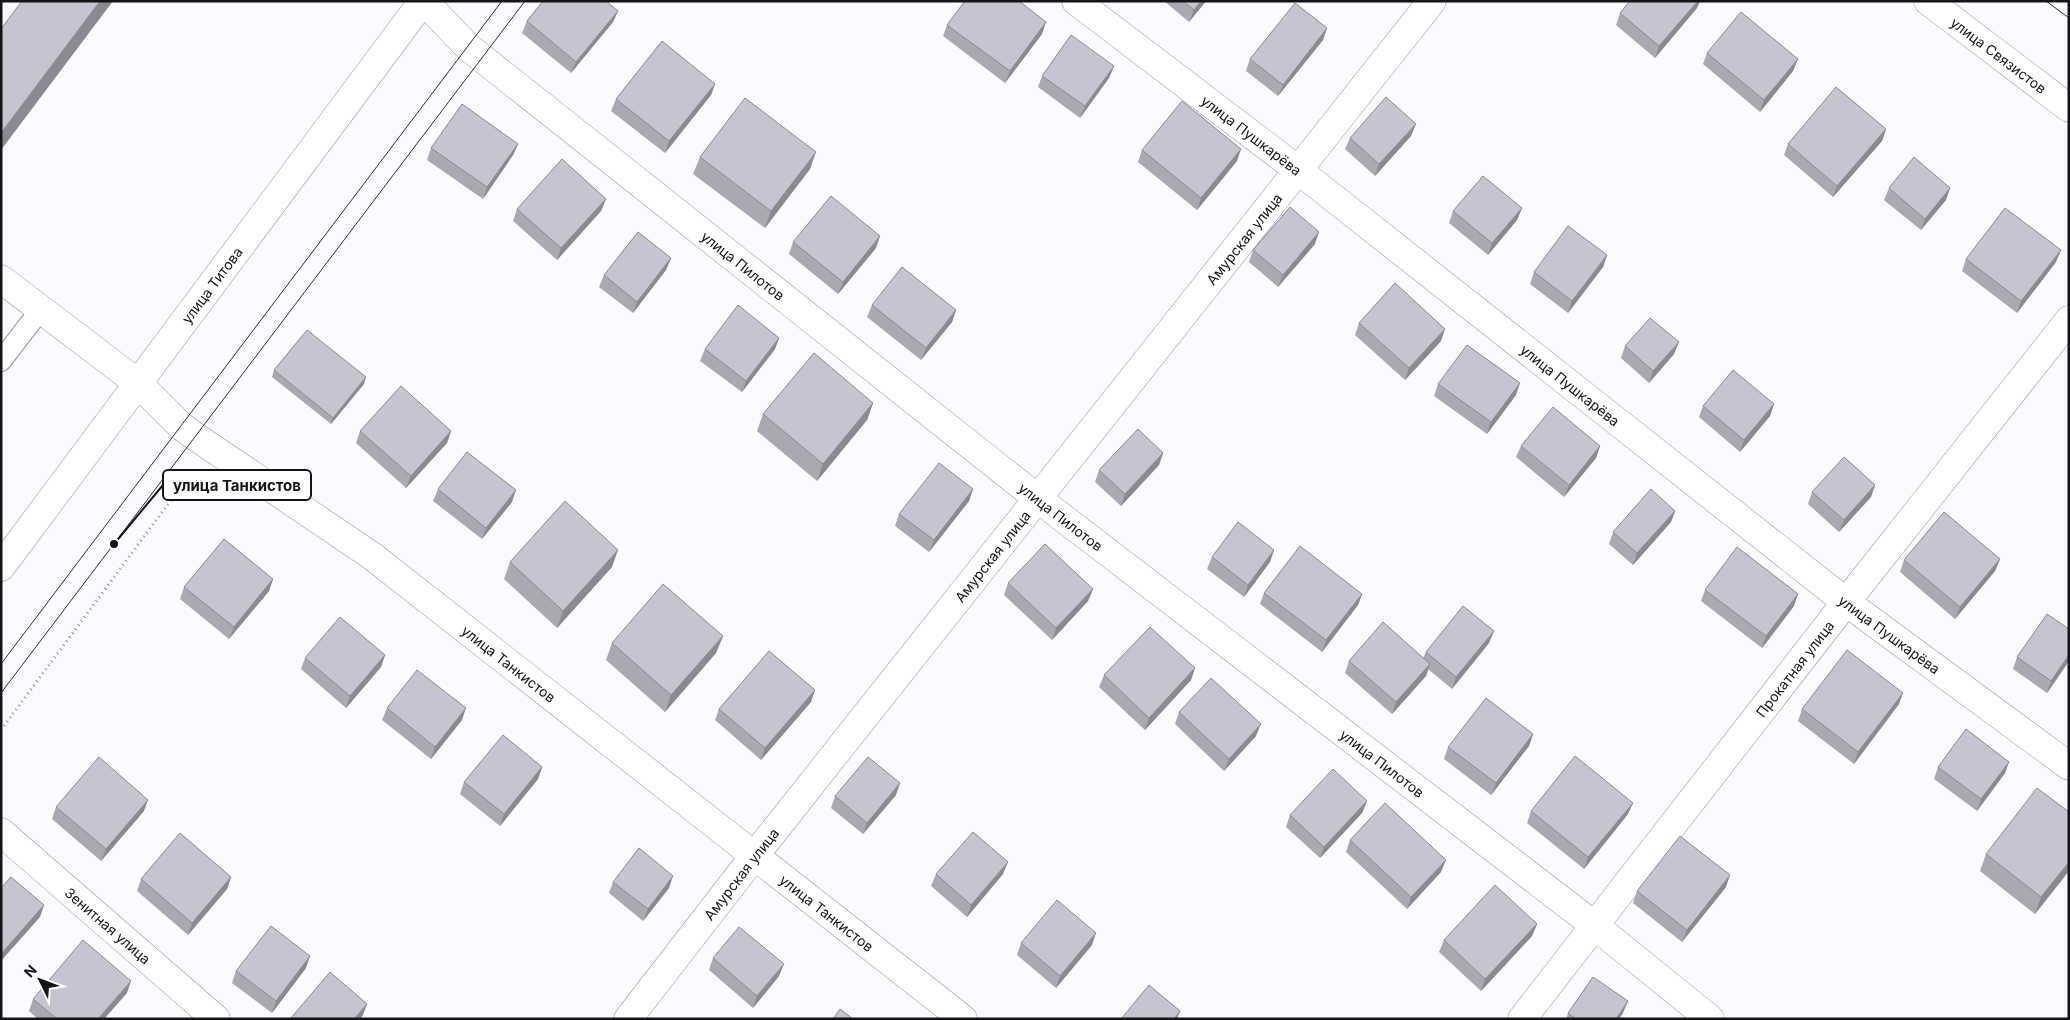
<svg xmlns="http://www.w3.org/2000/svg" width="2070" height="1020" font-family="Inter,sans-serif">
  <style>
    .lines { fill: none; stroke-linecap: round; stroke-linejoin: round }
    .service-casing { stroke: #96949f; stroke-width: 22 }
    .minor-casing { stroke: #96949f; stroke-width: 29 }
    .tertiary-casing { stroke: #96949f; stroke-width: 29 }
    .path { stroke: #8d8c90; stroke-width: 3; stroke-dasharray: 1 4; stroke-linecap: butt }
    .service { stroke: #fff; stroke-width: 20 }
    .minor { stroke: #fff; stroke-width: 28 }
    .tertiary { stroke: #fff; stroke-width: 28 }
    .tram { stroke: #2c2b2f; stroke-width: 1 }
    .wall { fill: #aaa9b3 }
    .shaded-wall { fill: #8b8992 }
    .building { fill: #c6c4d0; stroke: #8b8992 }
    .labels { text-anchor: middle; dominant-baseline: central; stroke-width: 5; stroke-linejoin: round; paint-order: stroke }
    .street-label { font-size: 14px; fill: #141317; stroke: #fff }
    .leader { fill: none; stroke: #141317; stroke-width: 2 }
    .callout-dot { fill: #141317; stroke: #fff; stroke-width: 2 }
    .callout { fill: #fff; stroke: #141317; stroke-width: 2 }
    .callout-label { font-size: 15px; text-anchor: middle; font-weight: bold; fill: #141317 }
  </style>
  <rect width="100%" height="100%" fill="#fbfaff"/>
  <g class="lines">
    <g class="service-casing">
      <path id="service" d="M1,361L41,309"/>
    </g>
    <g class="minor-casing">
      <g id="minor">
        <path id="s1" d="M424,1L468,47L1037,498L1594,925L1710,1019"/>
        <path id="s2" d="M1076,1L1298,170L1846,602L2069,766"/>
        <path id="s3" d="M1,279L139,384L181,426L196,437L372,556L963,1019"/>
        <path id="s4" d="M1,832L216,1019"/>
        <path id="s5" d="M628,1019L755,855L1432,1"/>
        <path id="s6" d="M1522,1019L1846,602L2069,320"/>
      </g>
    </g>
    <g class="tertiary-casing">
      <g id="tertiary">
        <path id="s7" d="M1928,1L2069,108"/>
        <path id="s8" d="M1,567L423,1"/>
      </g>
    </g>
    <path class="path" d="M1,730L191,473"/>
    <use href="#service" class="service"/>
    <use href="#minor" class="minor"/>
    <use href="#tertiary" class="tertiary"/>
    <path class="tram" d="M2046,1L2069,18
      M1,664L502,1
      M1,693L525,1"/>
  </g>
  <path class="wall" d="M1164,1H1206L1189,22Z
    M1630,1H1700L1697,8L1655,58L1616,25L1620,13Z
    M618,11L613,22L571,73L522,33L527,21Z
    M947,25L1042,34L1005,83L943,36Z
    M1327,28L1323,40L1278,96L1246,71L1250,59Z
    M1707,53L1798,59L1793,71L1760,112L1703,64Z
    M1114,66L1109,78L1080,118L1038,87L1042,76Z
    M715,84L711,95L665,153L611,111L616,99Z
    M1886,129L1882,141L1833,197L1784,155L1788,144Z
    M1411,136L1375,176L1345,149L1350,138Z
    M518,144L513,155L483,199L427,160L431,148Z
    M1142,150L1237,161L1197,210L1138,162Z
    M700,157L810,169L765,228L693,174Z
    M1889,188L1946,200L1921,230L1884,200Z
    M606,199L601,211L557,260L513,221L517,209Z
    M1522,208L1517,220L1488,255L1449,223L1453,211Z
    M793,242L876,248L838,294L789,254Z
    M1315,244L1278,287L1249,262L1253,250Z
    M1607,255L1603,267L1568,313L1530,284L1534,272Z
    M671,258L666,270L633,313L599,287L604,275Z
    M1966,259L2056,262L2017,313L1962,271Z
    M872,305L956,310L952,322L921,360L867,317Z
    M1359,323L1441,341L1405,380L1355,335Z
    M779,338L775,349L742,392L700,361L705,349Z
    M1625,346L1674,354L1649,383L1621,358Z
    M274,370L364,384L331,424L272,377Z
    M1438,384L1516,395L1487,434L1434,396Z
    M873,403L867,420L817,481L757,431L763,414Z
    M1774,404L1770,416L1740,452L1699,417L1703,406Z
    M360,431H451L447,443L406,488L356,443Z
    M1521,446H1600L1596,458L1564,497L1516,457Z
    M1163,453L1159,465L1121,506L1095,482L1099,470Z
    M1875,485L1871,497L1839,532L1808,504L1812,492Z
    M438,489L512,502L482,539L433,501Z
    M973,489L969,501L929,552L895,526L899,514Z
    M1675,511L1671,522L1633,565L1609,544L1613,532Z
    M1274,550L1270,562L1244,597L1207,569L1212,557Z
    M2000,559L1995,571L1955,619L1900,572L1904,560Z
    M510,562L612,567L557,628L504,579Z
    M273,579L269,591L229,639L180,599L184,587Z
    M1008,583L1093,589L1088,601L1052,640L1004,595Z
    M1705,590L1794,606L1762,648L1701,601Z
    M1264,593L1362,594L1358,605L1322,652L1260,604Z
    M723,636L716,653L665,712L606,660L612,643Z
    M1489,643L1452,689L1428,669L1426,676L1392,714L1345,673L1349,661L1423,658L1426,652Z
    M385,655L381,667L346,708L301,669L305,658Z
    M2017,657L2069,661L2047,693L2013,669Z
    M1195,668L1191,680L1145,730L1099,687L1104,675Z
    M811,702L761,760L715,720L719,709Z
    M1899,704L1854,764L1798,721L1802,709Z
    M387,708L462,720L431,759L382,720Z
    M1179,712L1256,736L1224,771L1175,724Z
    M1533,734L1529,746L1491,795L1444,759L1448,747Z
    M542,767L538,779L500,826L460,794L464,782Z
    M1938,767L2005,773L1977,811L1934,779Z
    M896,795L863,834L831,808L835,796Z
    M1367,801L1362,813L1320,858L1286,827L1290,815Z
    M56,807L144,811L101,861L52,819Z
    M1531,811L1628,814L1584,869L1527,823Z
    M1350,840L1441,872L1407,909L1346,852Z
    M1986,854L2069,871L2035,914L1980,871Z
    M936,874H1003L967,917L931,886Z
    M231,877L227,889L188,935L137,891L141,879Z
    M613,882L669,888L643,921L609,893Z
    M1726,887L1682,942L1633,903L1637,891Z
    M1537,924L1532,936L1481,991L1439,952L1444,940Z
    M1021,943L1092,945L1056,988L1017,955Z
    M713,958L779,976L753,1008L709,970Z
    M306,968L272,1013L232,983L236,971Z
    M127,993L104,1019H38L29,1011L33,999Z
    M1568,1013H1623L1619,1019H1566Z"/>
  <path class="shaded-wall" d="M100,1H113L1,150V133Z
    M1201,1H1206L1189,22L1194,10Z
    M1698,1H1700L1697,8L1655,58L1659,46Z
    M618,11L613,22L571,73L576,62Z
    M1046,22L1042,34L1005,83L1010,71Z
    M1327,28L1323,40L1278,96L1283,85Z
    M1798,59L1793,71L1760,112L1764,100Z
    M1114,66L1109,78L1080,118L1085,106Z
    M715,84L711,95L665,153L669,141Z
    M1416,124L1411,136L1375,176L1379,164Z
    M1886,129L1882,141L1833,197L1837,186Z
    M518,144L513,155L483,199L487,187Z
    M1241,149L1237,161L1197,210L1201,198Z
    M816,152L810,169L765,228L771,211Z
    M1950,188L1946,200L1921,230L1925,219Z
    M606,199L601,211L557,260L561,248Z
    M1522,208L1517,220L1488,255L1492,243Z
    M1319,232L1315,244L1278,287L1283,275Z
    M880,236L876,248L838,294L843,282Z
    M2061,250L2056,262L2017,313L2021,301Z
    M1607,255L1603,267L1568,313L1572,301Z
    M671,258L666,270L633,313L637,302Z
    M956,310L952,322L921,360L926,348Z
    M1445,329L1441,341L1405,380L1409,368Z
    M779,338L775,349L742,392L746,381Z
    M1679,342L1674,354L1649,383L1653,371Z
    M366,377L364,384L331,424L333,418Z
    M1520,383L1516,395L1487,434L1491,422Z
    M873,403L867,420L817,481L823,464Z
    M1774,404L1770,416L1740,452L1744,440Z
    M451,431L447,443L406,488L411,476Z
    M1600,446L1596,458L1564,497L1569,485Z
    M1163,453L1159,465L1121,506L1125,494Z
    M1875,485L1871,497L1839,532L1844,520Z
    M973,489L969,501L929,552L934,540Z
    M516,490L512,502L482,539L486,528Z
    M1675,511L1671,522L1633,565L1637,553Z
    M618,550L612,567L557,628L563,611Z
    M1274,550L1270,562L1244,597L1248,585Z
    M2000,559L1995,571L1955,619L1960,607Z
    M273,579L269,591L229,639L234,627Z
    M1093,589L1088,601L1052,640L1056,628Z
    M1362,594L1358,605L1322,652L1326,640Z
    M1798,594L1794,606L1762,648L1766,636Z
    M1494,631L1489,643L1452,689L1456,677Z
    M723,636L716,653L665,712L671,695Z
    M385,655L381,667L346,708L350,696Z
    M2069,655V661L2047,693L2051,681Z
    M1430,664L1426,676L1392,714L1396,702Z
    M1195,668L1191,680L1145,730L1149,718Z
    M815,690L811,702L761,760L765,748Z
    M1903,693L1899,704L1854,764L1858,752Z
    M466,708L462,720L431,759L435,747Z
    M1261,724L1256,736L1224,771L1229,759Z
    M1533,734L1529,746L1491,795L1496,783Z
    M2009,762L2005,773L1977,811L1981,799Z
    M542,767L538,779L500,826L504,814Z
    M900,783L896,795L863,834L867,823Z
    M148,800L144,811L101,861L106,849Z
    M1367,801L1362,813L1320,858L1324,847Z
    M1633,803L1628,814L1584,869L1588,857Z
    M1446,860L1441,872L1407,909L1411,897Z
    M1008,862L1003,874L967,917L971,905Z
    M2069,862V871L2035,914L2041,897Z
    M1730,875L1726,887L1682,942L1687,930Z
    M673,876L669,888L643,921L648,909Z
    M231,877L227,889L188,935L192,923Z
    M44,905L40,917L1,961V954Z
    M1537,924L1532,936L1481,991L1485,979Z
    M1096,933L1092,945L1056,988L1060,976Z
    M310,956L306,968L272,1013L276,1001Z
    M784,964L779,976L753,1008L757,996Z
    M131,981L127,993L104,1019H98Z
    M1628,1001L1623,1013L1619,1019H1616Z
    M367,1004L363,1015L360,1019H354Z
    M1180,1011L1177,1019H1174Z"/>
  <path class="building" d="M22,1H100L1,133V29Z
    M543,1H606L618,11L576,62L527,21Z
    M965,1H1019L1046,22L1010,71L947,25Z
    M1183,1H1201L1194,10Z
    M1630,1H1698L1659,46L1620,13Z
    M1295,3L1327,28L1283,85L1250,59Z
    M1741,12L1798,59L1764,100L1707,53Z
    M1071,35L1114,66L1085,106L1042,76Z
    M662,41L715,84L669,141L616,99Z
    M1836,87L1886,129L1837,186L1788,144Z
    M1386,97L1416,124L1379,164L1350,138Z
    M745,98L816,152L771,211L700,157Z
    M1182,101L1241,149L1201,198L1142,150Z
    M462,104L518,144L487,187L431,148Z
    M1914,157L1950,188L1925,219L1889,188Z
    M562,159L606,199L561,248L517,209Z
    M1483,176L1522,208L1492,243L1453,211Z
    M831,196L880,236L843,282L793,242Z
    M1290,207L1319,232L1283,275L1253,250Z
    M2005,208L2061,250L2021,301L1966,259Z
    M1568,226L1607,255L1572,301L1534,272Z
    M638,232L671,258L637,302L604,275Z
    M902,267L956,310L926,348L872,305Z
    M1395,283L1445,329L1409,368L1359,323Z
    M738,305L779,338L746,381L705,349Z
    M1650,318L1679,342L1653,371L1625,346Z
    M307,330L366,377L333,418L274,370Z
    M1467,345L1520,383L1491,422L1438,384Z
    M814,353L873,403L823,464L763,414Z
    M1733,370L1774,404L1744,440L1703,406Z
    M401,386L451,431L411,476L360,431Z
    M1553,407L1600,446L1569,485L1521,446Z
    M1138,429L1163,453L1125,494L1099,470Z
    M467,452L516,490L486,528L438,489Z
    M1844,457L1875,485L1844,520L1812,492Z
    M939,463L973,489L934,540L899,514Z
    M1651,489L1675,511L1637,553L1613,532Z
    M565,501L618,550L563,611L510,562Z
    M1944,512L2000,559L1960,607L1904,560Z
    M1238,522L1274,550L1248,585L1212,557Z
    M224,539L273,579L234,627L184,587Z
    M1045,544L1093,589L1056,628L1008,583Z
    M1300,546L1362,594L1326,640L1264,593Z
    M1737,547L1798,594L1766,636L1705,590Z
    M663,584L723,636L671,695L612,643Z
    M1463,606L1494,631L1456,677L1426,652Z
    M2047,614L2069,629V655L2051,681L2017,657Z
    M340,617L385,655L350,696L305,658Z
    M1383,622L1430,664L1396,702L1349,661Z
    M1150,627L1195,668L1149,718L1104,675Z
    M1847,650L1903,693L1858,752L1802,709Z
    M769,651L815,690L765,748L719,709Z
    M417,670L466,708L435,747L387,708Z
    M1211,678L1261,724L1229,759L1179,712Z
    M1486,698L1533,734L1496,783L1448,747Z
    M1966,729L2009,762L1981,799L1938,767Z
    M503,735L542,767L504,814L464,782Z
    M1575,756L1633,803L1588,857L1531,811Z
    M99,757L148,800L106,849L56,807Z
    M868,757L900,783L867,823L835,796Z
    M1333,769L1367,801L1324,847L1290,815Z
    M2037,788L2069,812V862L2041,897L1986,854Z
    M1385,803L1446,860L1411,897L1350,840Z
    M973,832L1008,862L971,905L936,874Z
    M180,833L231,877L192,923L141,879Z
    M1680,836L1730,875L1687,930L1637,891Z
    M639,848L673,876L648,909L613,882Z
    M11,877L44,905L1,954V888Z
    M1495,885L1537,924L1485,979L1444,940Z
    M1057,900L1096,933L1060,976L1021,943Z
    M271,926L310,956L276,1001L236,971Z
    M739,927L784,964L757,996L713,958Z
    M83,940L131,981L98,1019H57L33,999Z
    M330,972L367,1004L354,1019H290Z
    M1593,977L1628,1001L1616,1019H1576L1568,1013Z
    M1149,985L1180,1011L1174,1019H1121Z
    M840,1009L853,1019H833Z"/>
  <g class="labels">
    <g class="street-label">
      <text stroke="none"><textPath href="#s7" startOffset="89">улица Связистов</textPath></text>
      <text stroke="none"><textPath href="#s2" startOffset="221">улица Пушкарёва</textPath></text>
      <text stroke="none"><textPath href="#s5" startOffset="994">Амурская улица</textPath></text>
      <text stroke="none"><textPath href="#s1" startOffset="415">улица Пилотов</textPath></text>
      <text stroke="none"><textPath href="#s8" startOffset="352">улица Титова</textPath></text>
      <text stroke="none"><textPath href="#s2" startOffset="626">улица Пушкарёва</textPath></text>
      <text stroke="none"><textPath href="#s1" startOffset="820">улица Пилотов</textPath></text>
      <text stroke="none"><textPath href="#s5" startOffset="589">Амурская улица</textPath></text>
      <text stroke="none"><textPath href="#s2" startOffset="1031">улица Пушкарёва</textPath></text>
      <text stroke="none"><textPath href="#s3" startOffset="638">улица Танкистов</textPath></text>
      <text stroke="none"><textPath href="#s6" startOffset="444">Прокатная улица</textPath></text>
      <text stroke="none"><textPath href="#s1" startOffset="1225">улица Пилотов</textPath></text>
      <text stroke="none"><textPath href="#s5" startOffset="184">Амурская улица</textPath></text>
      <text stroke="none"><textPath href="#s3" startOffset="1042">улица Танкистов</textPath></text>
      <text stroke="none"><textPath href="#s4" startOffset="142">Зенитная улица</textPath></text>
    </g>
  </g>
  <path class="leader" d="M114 544L163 485"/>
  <circle class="callout-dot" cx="114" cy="544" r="5"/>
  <rect class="callout" x="163" y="470" width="148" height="30" rx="5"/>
  <g class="callout-label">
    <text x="237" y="491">улица Танкистов</text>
  </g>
  <rect width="2070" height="1020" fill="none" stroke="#141317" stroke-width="5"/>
  <g transform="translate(40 980) rotate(312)" stroke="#ffffff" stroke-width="4" paint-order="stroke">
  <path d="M0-4L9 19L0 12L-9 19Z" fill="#141317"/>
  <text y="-8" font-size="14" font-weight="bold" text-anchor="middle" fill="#141317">N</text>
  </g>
</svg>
